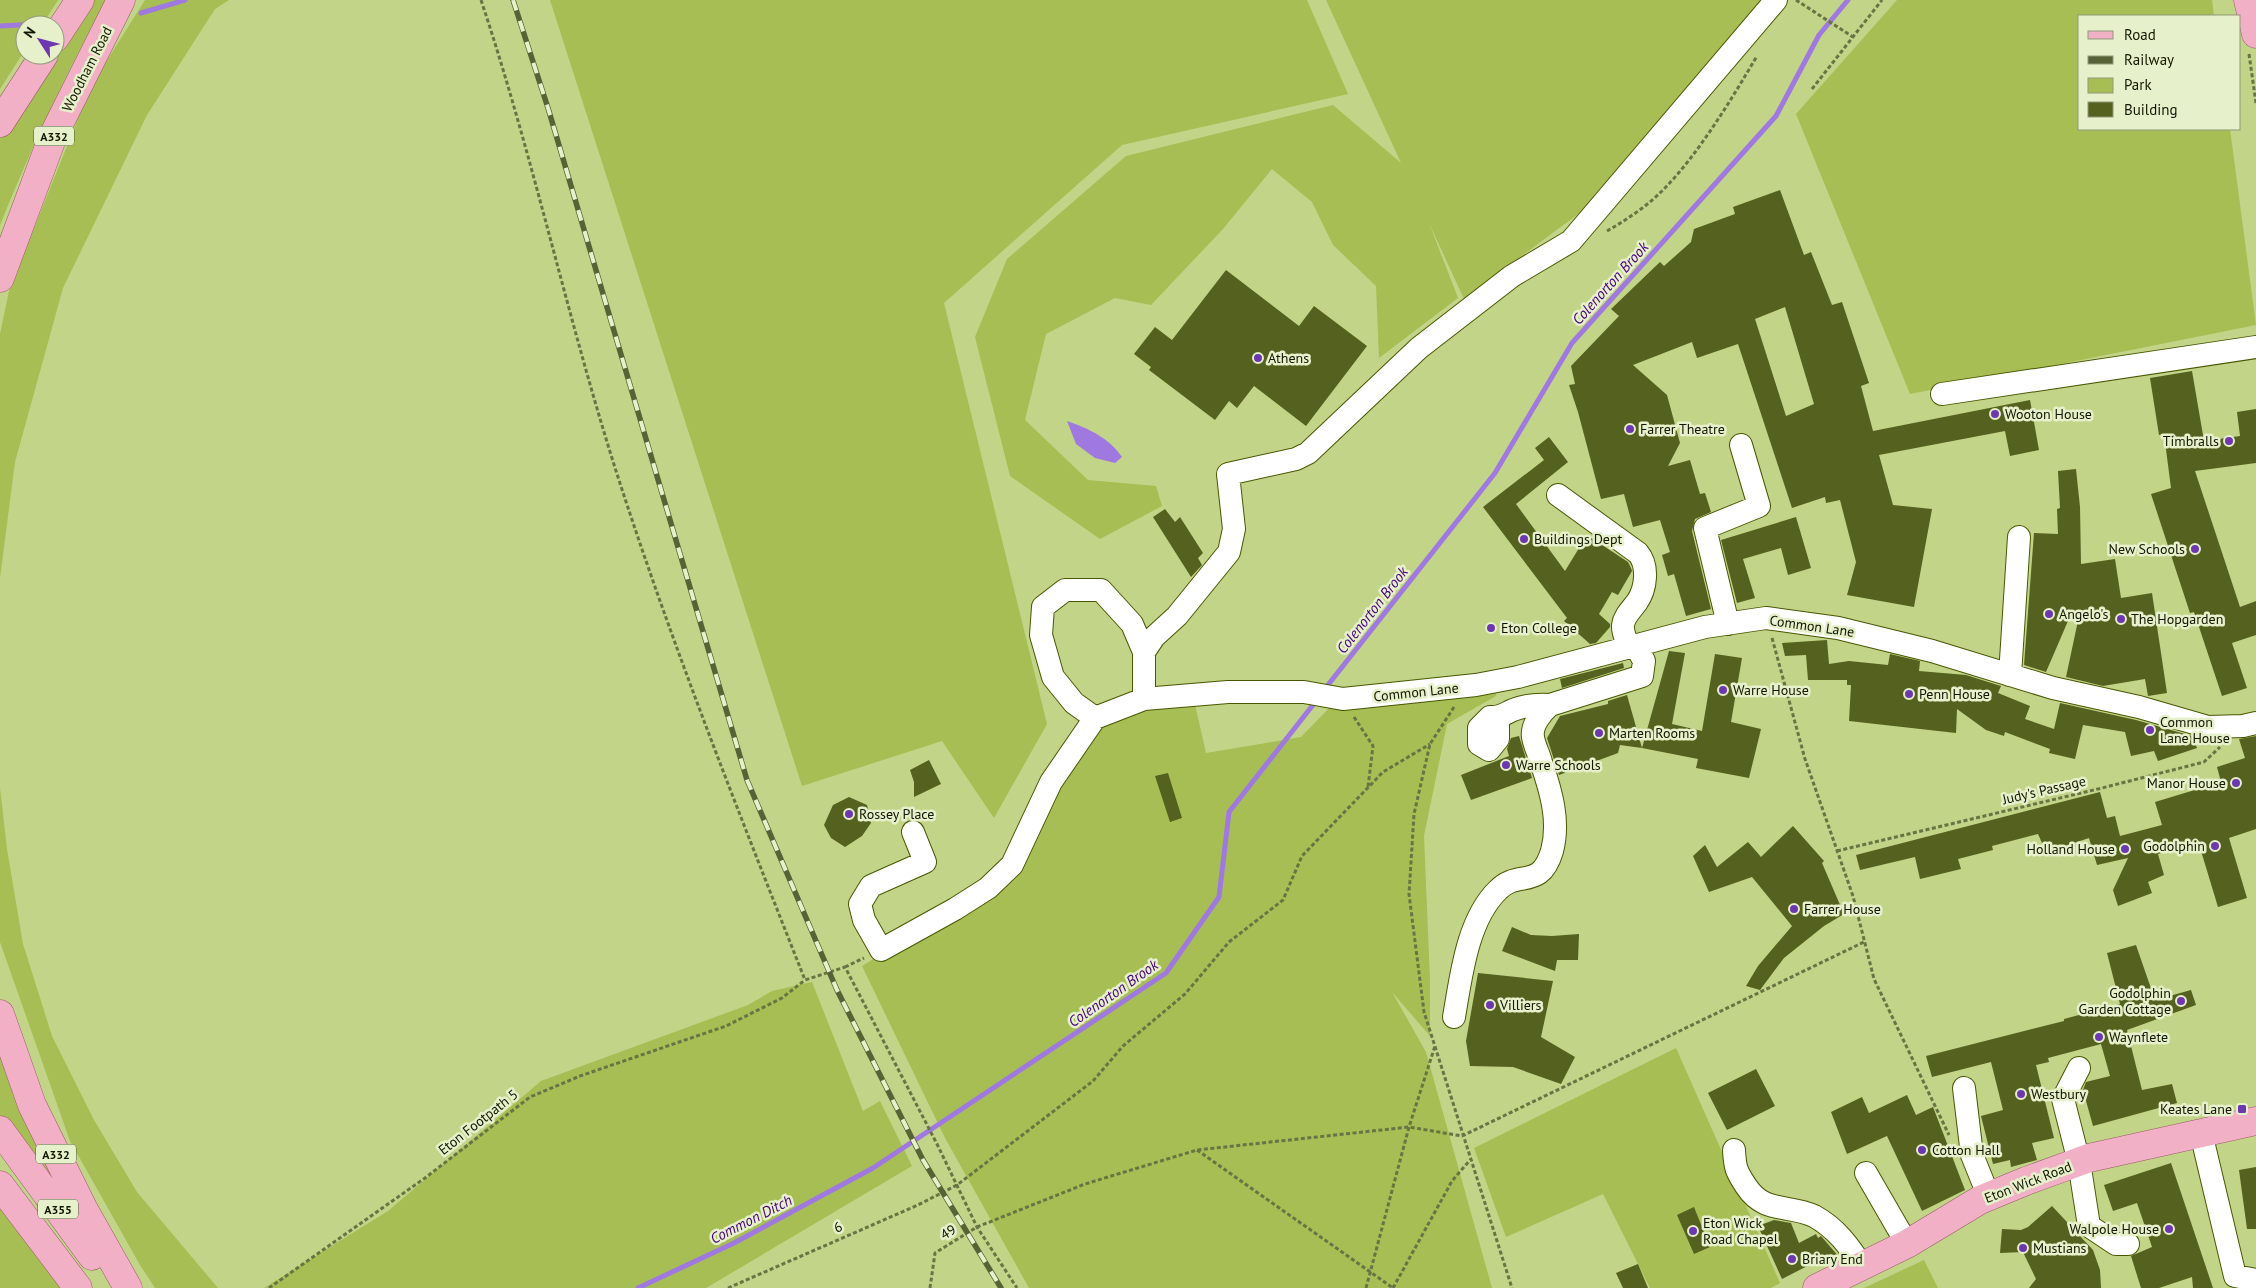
<svg xmlns="http://www.w3.org/2000/svg" width="2256" height="1288" font-family="'PT Sans',sans-serif">
  <style>
    .green { fill: #a7be54 }
    .water { fill: #a079e0 }
    .lines { fill: none; stroke-linecap: round; stroke-linejoin: round }
    .stream { stroke: #a079e0; stroke-width: 5 }
    .building { fill: #54611f; fill-rule: evenodd }
    .minor-casing { stroke: #495701; stroke-width: 24 }
    .major-casing { stroke: #9d5968; stroke-width: 29 }
    .path { stroke: #687443; stroke-width: 3; stroke-dasharray: 4 2.5; stroke-linecap: butt }
    .minor { stroke: #fff; stroke-width: 22 }
    .major { stroke: #f1b0c6; stroke-width: 28 }
    .rail-casing { stroke: #576336; stroke-width: 5.5 }
    .rail { stroke: #e6f0ca; stroke-width: 4; stroke-dasharray: 11; stroke-linecap: butt }
    .poi-dot { fill: #6d38af; stroke: #e6f0ca; stroke-width: 2 }
    .labels { text-anchor: middle; dominant-baseline: central; stroke-width: 5; stroke-linejoin: round; paint-order: stroke }
    .shield { fill: #e6f0ca; stroke: #51583d; stroke-width: 1 }
    .shield-label { font-size: 12px; font-weight: bold; fill: #111700 }
    .street-label { font-size: 14px; fill: #111700; stroke: #e6f0ca }
    .poi-label { font-size: 14px; fill: #111700; stroke: #e6f0ca; text-anchor: start }
    .water-label { font-size: 15px; font-style: italic; fill: #480084; stroke: #e6f0ca }
  </style>
  <rect width="100%" height="100%" fill="#c1d487"/>
  <path class="green" d="M0,0H58L42,25H25V50L0,89Z
    M89,0H106C66,73 31,148 0,225V139Z
    M145,0H229L215,9L147,115L63,288L15,462L0,578V334L9,291L91,86Z
    M550,0H1307L1348,94L1122,145L944,303L1047,724L994,818L942,741L802,786Z
    M1326,0H1765L1593,203L1464,299L1429,223L1458,298L1379,358L1376,286L1333,245L1312,202L1272,169L1223,229L1151,305L1115,298L1046,334L1025,420L1088,480L1156,486L1162,506L1100,539L1010,476L975,337L1007,259L1126,156L1333,105L1401,163Z
    M1897,0H2212L2214,16H2080V129H2230L2256,325L1910,394L1796,114Z
    M1497,688L1496,696L1447,724L1424,836L1430,979V1036L1392,992L1426,1052L1492,1288H1029L945,1138L862,966L917,932L1009,870L1097,727L1132,711L1194,700L1206,753L1301,737L1332,705Z
    M0,788L7,849L23,944L52,1036L94,1120L137,1192L218,1288H155L140,1265L70,1141L0,942Z
    M812,982L863,1111L880,1101L912,1166L706,1288H264L388,1211L541,1081L748,1005L772,991Z
    M1676,1048L1780,1283L1771,1288H1650L1603,1194L1506,1237L1474,1148Z
    M0,1053L19,1105L63,1201L0,1119Z
    M0,1201L67,1288H0Z
    M1924,1260L1938,1288H1864Z"/>
  <path class="water" d="M1067,421C1089,429 1108,437 1122,457L1115,463L1095,458L1076,444Z"/>
  <g class="lines">
    <path class="stream" d="M141,13L185,0
      M0,26L38,24
      M1324,690L1495,473L1572,343L1776,116L1819,35L1848,0
      M638,1288L734,1243L873,1168L1166,973L1219,897L1229,812L1316,701"/>
  </g>
  <path class="building" d="M1780,190L1804,255L1811,252L1832,305L1842,302L1869,383L1861,386L1873,431L2030,400L2039,450L2010,456L2005,431L1879,455L1893,505L1932,509L1914,607L1847,595L1856,562L1840,500L1826,503L1825,497L1792,508L1738,344L1697,358L1692,342L1633,365L1667,395L1680,443L1668,466L1690,460L1700,494L1705,493L1711,512L1695,519L1692,531L1711,609L1686,616L1674,574L1668,576L1662,555L1670,552L1660,520L1633,527L1624,494L1601,499L1578,412L1569,385L1575,384L1571,366L1619,316L1611,309L1660,262L1664,266L1691,242L1694,229L1735,214L1733,207ZM1785,307L1814,404L1786,416L1755,319Z
    M1226,270L1299,326L1314,306L1367,346L1306,426L1254,386L1237,408L1229,401L1215,420L1149,370L1151,367L1134,354L1155,327L1172,340Z
    M2192,371L2204,441L2240,436L2237,412L2256,409V463L2195,471L2240,607L2256,601V635L2232,643L2247,688L2222,696L2194,612L2190,613L2151,494L2171,488L2164,434L2159,435L2150,378Z
    M1549,437L1568,462L1516,504L1565,571L1587,535L1628,562L1631,568L1632,571L1618,595L1612,592L1599,614L1610,624V627L1596,643L1590,644L1564,621L1567,618L1483,507L1544,460L1535,448Z
    M2076,469L2080,507L2081,564L2115,559L2121,598L2152,593L2167,693L2148,696L2145,679L2103,686L2066,677L2079,616L2071,614L2046,672L2024,665L2034,533L2058,534L2057,509L2060,508L2058,471Z
    M1165,509L1175,522L1180,517L1203,553L1198,558L1202,565L1191,577L1153,517Z
    M1796,517L1811,568L1788,575L1781,548L1743,559L1755,598L1737,603L1721,540Z
    M1827,640L1829,664L1849,661L1888,665L1890,654L1920,661L1919,671L1966,675L2001,686L1998,693L2030,706L2025,719L2054,729L2060,703L2136,720L2192,736L2197,748L2158,761L2154,751L2131,756L2125,732L2083,725L2075,759L2049,753L2050,749L2005,732L2004,736L1986,730L1957,709L1956,733L1849,721L1851,685H1847V680H1808L1806,655L1785,656L1782,643Z
    M1669,651L1685,653L1672,724L1702,731L1715,654L1742,658L1731,722L1761,729L1749,778L1696,768L1698,759L1642,748Z
    M1623,663L1624,668L1562,688L1560,679Z
    M1627,695L1642,748L1620,745L1618,753L1559,775L1547,738L1560,716L1608,704V701Z
    M1519,736L1532,778L1471,800L1461,775L1509,756L1507,749L1511,738Z
    M2256,736V829L2229,838L2247,898L2218,907L2198,841L2158,854L2164,875L2148,882L2152,893L2118,906L2113,890L2128,858L2097,865L2089,838L2056,849L2042,843L2038,834L1992,846L1993,850L1958,859L1961,869L1920,879L1915,857L1860,870L1856,855L2100,792L2107,818L2115,816L2120,836L2162,825L2155,802L2221,782L2217,767L2245,758L2239,739Z
    M929,760L941,784L914,797V782L910,770Z
    M1168,773L1182,818L1170,822L1155,776Z
    M849,797L867,805L871,823L862,836L845,847L831,838L824,825L833,805Z
    M1793,826L1824,861L1822,863L1844,914L1824,926L1784,958L1760,990L1746,986L1758,966L1792,926L1752,877L1709,892L1693,856L1705,845L1717,867L1748,842L1761,857Z
    M1512,927L1531,935L1552,936L1579,934L1578,960H1557L1555,971L1502,951Z
    M2136,945L2155,1000L2191,990L2196,1005L2127,1030L2142,1090L2172,1084L2177,1103L2093,1126L2083,1090L2086,1082L2110,1076L2101,1044L2048,1058L2049,1062L2036,1065L2054,1138L2032,1143L2037,1160L2011,1167L2010,1160L1993,1164L1981,1116L2003,1110L1991,1062L1932,1077L1926,1056L2064,1021V1019L2120,1004L2107,953Z
    M1478,973L1553,981L1541,1037L1575,1057L1561,1084L1513,1067L1470,1066L1466,1041Z
    M1756,1069L1775,1106L1727,1130L1708,1093Z
    M1907,1095L1916,1115L1933,1107L1965,1190L1922,1211L1887,1136L1847,1154L1831,1112L1862,1097L1869,1113Z
    M2171,1163L2213,1288H2193L2192,1277L2159,1288H2141L2131,1256L2152,1247L2137,1203L2113,1211L2104,1185Z
    M2256,1167V1229H2247L2239,1170Z
    M2052,1206L2093,1250L2100,1270L2101,1288H2029L2036,1279L2023,1252L2000,1253L2002,1229L2021,1230L2028,1227Z
    M1694,1207L1710,1247L1694,1254L1677,1215Z
    M1774,1220L1791,1223L1799,1243L1816,1234L1818,1238L1821,1236L1840,1258L1825,1266L1821,1259L1782,1279L1758,1226Z
    M1638,1264L1648,1288H1623L1616,1273Z"/>
  <g class="lines">
    <g class="minor-casing">
      <path id="minor" d="M1942,394L2256,347
        M1558,495L1638,553C1649,566 1646,589 1637,602C1632,609 1624,616 1623,625C1622,632 1627,642 1629,648
        M1728,624L1705,528L1759,506L1741,445
        M1144,652L1154,637L1177,616L1229,552L1234,529L1228,474L1296,459L1308,453L1419,348L1512,276L1571,241L1776,0
        M2010,675L2019,537
        M1144,699V652L1132,624L1101,590H1065L1043,607L1041,635L1053,677L1074,703L1095,718L1144,699L1228,692H1304L1343,699L1476,685L1518,677L1705,627L1766,618L1838,628L1932,651L2053,688L2139,707L2208,727L2243,726L2256,723
        M1498,718V739L1489,750L1479,744V728L1490,717C1500,718 1504,714 1513,710C1525,705 1536,704 1550,705
        M913,832L925,862L871,886L860,904L864,920L881,950L955,909L988,888L1012,865L1051,782L1095,718
        M1454,1017C1461,977 1467,920 1498,890C1518,869 1540,891 1552,851C1560,821 1551,791 1541,762C1539,754 1534,745 1533,737C1531,725 1542,712 1550,705L1642,676L1644,661L1636,646
        M2079,1068L2063,1099L2079,1162L2089,1226L2116,1244H2128
        M1964,1088L1972,1155L1989,1197
        M2201,1133L2235,1276L2256,1280
        M1734,1150C1735,1168 1736,1171 1746,1186C1764,1214 1788,1204 1814,1216C1836,1228 1849,1246 1862,1266
        M1866,1173L1907,1244"/>
    </g>
    <g class="major-casing">
      <path id="major" d="M2248,0L2256,34
        M55,38L80,0
        M0,123L44,55
        M0,278L53,136L121,0
        M0,1014L32,1105L83,1208L128,1288
        M0,1130L92,1256
        M0,1185L78,1288
        M1817,1288L1907,1244L1980,1200L2026,1181L2089,1158L2256,1121"/>
    </g>
    <path class="path" d="M481,0C533,156 567,317 617,474C672,645 739,813 805,980L845,967L937,1144L977,1227L1017,1288
      M1796,0L1853,37
      M2249,54L2256,103
      M1812,89L1882,0
      M1607,231C1626,220 1646,207 1662,191C1698,155 1731,100 1757,56
      M1772,638L1805,759L1853,896L1874,979L1949,1135
      M1454,707L1430,744L1414,814L1409,894L1424,1012L1512,1288
      M1354,717L1373,746L1368,787
      M1837,851L2102,788L2204,762L2220,747
      M845,967L864,958
      M1197,1150L1393,1288
      M269,1288L425,1178L530,1097L580,1076L726,1026L782,998L805,980
      M728,1288L918,1205L957,1185L1093,1081L1123,1046L1185,994L1229,942L1283,900L1302,856L1383,772L1430,744
      M930,1288L935,1253L977,1227L1085,1184L1197,1150L1409,1127L1462,1136L1864,942
      M1366,1288L1409,1127L1435,1046
      M1393,1288L1452,1181L1470,1160"/>
    <use href="#minor" class="minor"/>
    <use href="#major" class="major"/>
    <g class="rail-casing">
      <path id="rail" d="M513,0L548,108L747,780L837,990L923,1160L1001,1288"/>
    </g>
    <use href="#rail" class="rail"/>
  </g>
  <g class="poi-dot">
    <circle cx="1258" cy="358" r="5"/>
    <circle cx="1995" cy="414" r="5"/>
    <circle cx="1630" cy="429" r="5"/>
    <circle cx="2229" cy="441" r="5"/>
    <circle cx="1524" cy="539" r="5"/>
    <circle cx="2195" cy="549" r="5"/>
    <circle cx="2049" cy="614" r="5"/>
    <circle cx="2121" cy="619" r="5"/>
    <circle cx="1491" cy="628" r="5"/>
    <circle cx="1723" cy="690" r="5"/>
    <circle cx="1909" cy="694" r="5"/>
    <circle cx="2150" cy="730" r="5"/>
    <circle cx="1599" cy="733" r="5"/>
    <circle cx="1506" cy="765" r="5"/>
    <circle cx="2236" cy="783" r="5"/>
    <circle cx="849" cy="814" r="5"/>
    <circle cx="2215" cy="846" r="5"/>
    <circle cx="2125" cy="849" r="5"/>
    <circle cx="1794" cy="909" r="5"/>
    <circle cx="2181" cy="1001" r="5"/>
    <circle cx="1490" cy="1005" r="5"/>
    <circle cx="2099" cy="1037" r="5"/>
    <circle cx="2021" cy="1094" r="5"/>
    <rect x="2237" y="1104" width="10" height="10" rx="2.5"/>
    <circle cx="1922" cy="1150" r="5"/>
    <circle cx="2169" cy="1229" r="5"/>
    <circle cx="1693" cy="1231" r="5"/>
    <circle cx="2023" cy="1248" r="5"/>
    <circle cx="1792" cy="1259" r="5"/>
  </g>
  <g class="labels">
    <g class="shield">
      <rect x="34" y="126.5" width="40" height="19" rx="4"/>
      <rect x="36" y="1144.5" width="40" height="19" rx="4"/>
      <rect x="38" y="1199.5" width="40" height="19" rx="4"/>
    </g>
    <g class="shield-label">
      <text x="54" y="136">A332</text>
      <text x="56" y="1154">A332</text>
      <text x="58" y="1209">A355</text>
    </g>
    <g class="street-label">
      <text transform="translate(87 69) rotate(-63)">Woodham Road</text>
      <text transform="translate(1812 626) rotate(8)">Common Lane</text>
      <text transform="translate(1416 692) rotate(-6)">Common Lane</text>
      <text transform="translate(2044 790) rotate(-13)">Judy's Passage</text>
      <text transform="translate(478 1122) rotate(-38)">Eton Footpath 5</text>
      <text transform="translate(2028 1182) rotate(-21)">Eton Wick Road</text>
      <text transform="translate(838 1227) rotate(-24)">6</text>
      <text transform="translate(948 1232) rotate(-32)">49</text>
    </g>
    <g class="poi-label">
      <text x="1268" y="358">Athens</text>
      <text x="2005" y="414">Wooton House</text>
      <text x="1640" y="429">Farrer Theatre</text>
      <text x="2219" y="441" text-anchor="end">Timbralls</text>
      <text x="1534" y="539">Buildings Dept</text>
      <text x="2185" y="549" text-anchor="end">New Schools</text>
      <text x="2059" y="614">Angelo's</text>
      <text x="2131" y="619">The Hopgarden</text>
      <text x="1501" y="628">Eton College</text>
      <text x="1733" y="690">Warre House</text>
      <text x="1919" y="694">Penn House</text>
      <text x="2160" y="722">Common<tspan x="2160" dy="16">Lane House</tspan></text>
      <text x="1609" y="733">Marten Rooms</text>
      <text x="1516" y="765">Warre Schools</text>
      <text x="2226" y="783" text-anchor="end">Manor House</text>
      <text x="859" y="814">Rossey Place</text>
      <text x="2205" y="846" text-anchor="end">Godolphin</text>
      <text x="2115" y="849" text-anchor="end">Holland House</text>
      <text x="1804" y="909">Farrer House</text>
      <text x="2171" y="993" text-anchor="end">Godolphin<tspan x="2171" dy="16">Garden Cottage</tspan></text>
      <text x="1500" y="1005">Villiers</text>
      <text x="2109" y="1037">Waynflete</text>
      <text x="2031" y="1094">Westbury</text>
      <text x="2232" y="1109" text-anchor="end">Keates Lane</text>
      <text x="1932" y="1150">Cotton Hall</text>
      <text x="1703" y="1223">Eton Wick<tspan x="1703" dy="16">Road Chapel</tspan></text>
      <text x="2159" y="1229" text-anchor="end">Walpole House</text>
      <text x="2033" y="1248">Mustians</text>
      <text x="1802" y="1259">Briary End</text>
    </g>
    <g class="water-label">
      <text transform="translate(1610 283) rotate(-48)">Colenorton Brook</text>
      <text transform="translate(1372 610) rotate(-52)">Colenorton Brook</text>
      <text transform="translate(1113 993) rotate(-35)">Colenorton Brook</text>
      <text transform="translate(751 1219) rotate(-27)">Common Ditch</text>
    </g>
  </g>
  <rect x="2078" y="15" width="162" height="115" fill="#e6f0ca" stroke="#919979"/>
  <rect x="2088" y="31" width="25" height="8" fill="#f1b0c6" stroke="#919979"/>
  <text x="2124" y="40" font-size="15" fill="#111700">Road</text>
  <rect x="2088" y="56" width="25" height="8" fill="#576336" stroke="#919979"/>
  <text x="2124" y="65" font-size="15" fill="#111700">Railway</text>
  <rect x="2088" y="78" width="25" height="15" fill="#a7be54" stroke="#919979"/>
  <text x="2124" y="90" font-size="15" fill="#111700">Park</text>
  <rect x="2088" y="102" width="25" height="15" fill="#54611f" stroke="#919979"/>
  <text x="2124" y="115" font-size="15" fill="#111700">Building</text>
  <g transform="translate(40 40) rotate(306)"><circle r="24" fill="#e6f0ca" stroke="#919979"/>
  <path d="M0-4L9 19L0 12L-9 19Z" fill="#6d38af"/>
  <text y="-8" font-size="14" font-weight="bold" text-anchor="middle" fill="#111700">N</text>
  </g>
</svg>
